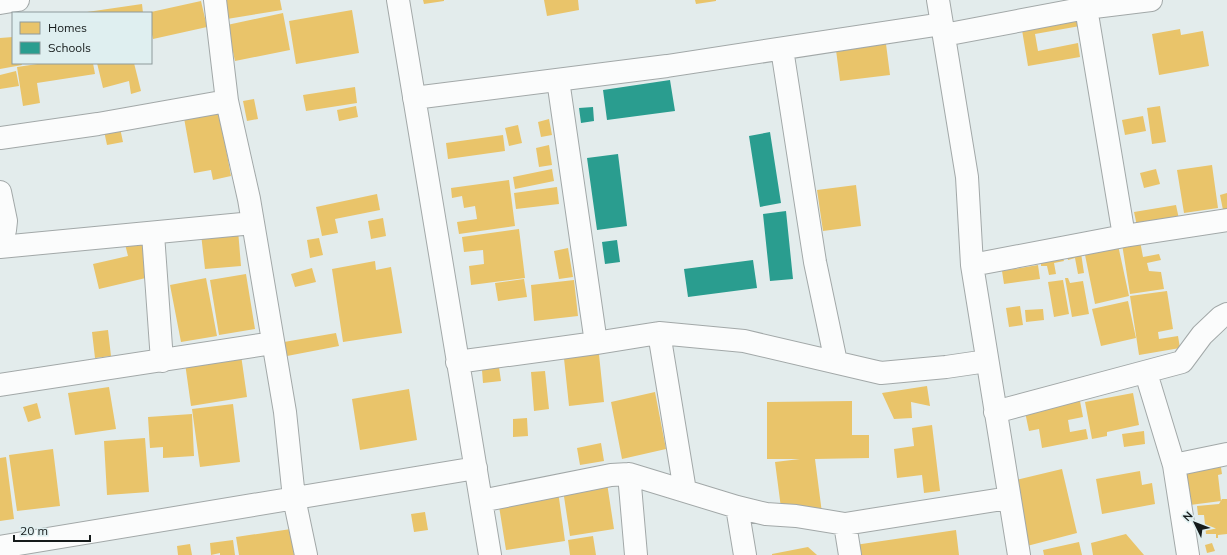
<svg xmlns="http://www.w3.org/2000/svg" width="1227" height="555" font-family="Mulish,sans-serif">
  <style>
    .homes { fill: #e9c46a }
    .schools { fill: #2a9d8f }
    .lines { fill: none; stroke-linecap: round; stroke-linejoin: round }
    .minor-casing { stroke: #a2a8a8; stroke-width: 24 }
    .minor { stroke: #fbfcfc; stroke-width: 22 }
  </style>
  <rect width="100%" height="100%" fill="#e3ecec"/>
  <path class="homes" d="M224,0H280L282,10L227,19Z
    M423,0H444V1L424,4Z
    M544,0H578L579,10L547,16Z
    M695,0H716V1L696,4Z
    M201,1L207,27L153,39L151,30V12Z
    M142,4L143,13H87V12Z
    M352,10L359,53L296,64L289,21Z
    M283,13L290,50L235,61L227,25Z
    M1078,14L1080,26L1035,34L1038,51L1078,43L1080,57L1028,66L1021,24Z
    M1180,29L1181,35L1203,31L1209,66L1159,75L1152,34Z
    M13,37V63H21L22,65L0,69V38Z
    M886,44L890,75L840,81L836,50Z
    M44,63H93L95,74L37,83L40,103L23,106L17,67Z
    M97,63H134L141,91L131,94L129,81L103,88Z
    M16,71L19,86L0,89V75Z
    M355,87L357,103L306,111L303,95Z
    M254,99L258,119L247,121L243,101Z
    M356,106L358,117L339,121L337,110Z
    M1160,106L1166,142L1152,144L1147,108Z
    M219,111L231,176L213,180L211,170L194,173L184,118Z
    M1143,116L1146,131L1125,135L1122,120Z
    M549,119L552,135L541,137L538,122Z
    M518,125L522,143L509,146L505,128Z
    M120,128L123,142L107,145L104,131Z
    M503,135L505,151L448,159L446,143Z
    M549,145L552,165L539,167L536,148Z
    M1212,165L1218,208L1184,213L1177,170Z
    M552,169L554,181L515,189L513,177Z
    M1156,169L1160,184L1144,188L1140,173Z
    M509,180L515,226L459,234L457,222L477,219L475,206L464,208L462,196L452,198L451,188Z
    M856,185L861,226L823,231L817,190Z
    M557,187L559,204L516,209L514,193Z
    M1227,193V209L1223,210L1220,195Z
    M377,194L380,210L335,219L338,233L322,236L316,207Z
    M1176,205L1179,219L1137,226L1134,212Z
    M383,218L386,236L371,239L368,221Z
    M519,229L525,278L471,285L469,266L484,264L483,250L464,252L462,237Z
    M238,230L241,266L205,269L201,234Z
    M319,238L323,255L310,258L307,240Z
    M141,240L150,277L99,289L93,264L128,256L125,244Z
    M1140,241L1143,257L1159,254L1161,260L1147,263L1149,271L1161,272L1164,289L1130,294L1122,244Z
    M1118,245L1129,296L1095,304L1085,255L1095,253L1094,250Z
    M568,248L573,277L559,279L554,251Z
    M1081,253L1084,273L1078,274L1075,258L1068,260L1067,255Z
    M1062,256L1064,261L1054,263L1056,274L1049,275L1047,266H1041V261Z
    M375,261L376,270L391,267L402,333L343,342L332,269Z
    M1038,265L1040,279L1004,284L1002,271Z
    M312,268L316,282L295,287L291,274Z
    M246,274L255,329L219,335L210,280Z
    M206,278L217,336L181,342L170,285Z
    M1065,278H1068L1070,283L1083,281L1089,314L1072,317Z
    M524,279L527,297L498,301L495,283Z
    M574,280L578,316L534,321L531,285Z
    M1063,280L1069,314L1054,317L1048,282Z
    M1167,291L1173,329L1158,332L1159,339L1178,336L1180,348L1139,355L1130,296Z
    M1128,301L1136,338L1101,346L1092,309Z
    M1020,306L1023,325L1009,327L1006,308Z
    M1043,309L1044,320L1026,322L1025,310Z
    M108,330L111,356L95,358L92,332Z
    M336,333L339,346L287,356L284,342Z
    M598,345L604,402L569,406L563,349Z
    M241,355L247,397L191,406L185,363Z
    M499,367L501,381L483,383L482,370Z
    M545,371L549,409L534,411L531,372Z
    M927,386L930,406L911,402L912,418L894,419L882,393Z
    M109,387L116,429L75,435L68,393Z
    M409,389L417,440L360,450L352,399Z
    M655,392L666,449L622,459L611,402Z
    M1133,393L1139,425L1107,432V436L1092,439L1085,402Z
    M852,401V435H869V458L815,459L822,513L781,508L775,462L800,459H767V402Z
    M1080,401L1083,417L1068,420L1070,432L1086,429L1088,439L1042,448L1039,429L1029,431L1025,412Z
    M37,403L41,418L28,422L23,407Z
    M233,404L240,462L200,467L192,409Z
    M192,414L194,456L163,458V447L150,448L148,417Z
    M527,418L528,436L513,437V419Z
    M932,425L940,491L924,493L922,475L897,478L894,449L914,446L912,428Z
    M1144,431L1145,444L1124,447L1122,434Z
    M145,438L149,492L107,495L104,441Z
    M601,443L604,461L580,465L577,448Z
    M53,449L60,506L17,511L9,455Z
    M6,457L14,519L0,521V458Z
    M1220,461L1222,474L1218,475L1221,501L1190,505L1185,466Z
    M1062,469L1077,533L1027,546L1012,481Z
    M1140,471L1142,485L1152,483L1155,504L1102,514L1096,479Z
    M607,483L614,529L570,536L563,490Z
    M558,491L565,541L506,550L498,500Z
    M1222,499H1227V534L1218,535V538H1216V534H1206L1204,515H1198L1197,506L1219,504Z
    M425,512L428,530L414,532L411,514Z
    M291,529L294,555H239L236,537Z
    M956,530L959,555H856L855,545Z
    M1126,534L1144,555H1093L1091,543Z
    M593,536L596,555H570L568,540Z
    M233,540L235,555H220V553L211,555L210,543Z
    M1079,542L1082,555H1044L1043,550Z
    M1212,543L1215,551L1207,553L1205,545Z
    M190,544L192,555H178L177,546Z
    M808,547L817,555H772V554Z"/>
  <path class="schools" d="M670,80L675,111L607,120L603,90Z
    M593,107L594,121L581,123L579,108Z
    M770,132L781,203L760,207L749,136Z
    M618,154L627,226L597,230L587,158Z
    M786,211L793,279L770,281L763,214Z
    M617,240L620,262L605,264L602,242Z
    M753,260L757,288L688,297L684,269Z"/>
  <g class="lines">
    <g class="minor-casing">
      <path id="minor" d="M215,0L227,101L249,199L285,412L294,498L306,555
        M398,0L490,555
        M938,0L967,177L972,265L1019,555
        M0,3L18,0
        M1086,8L1124,236
        M944,35L1086,8L1151,0
        M782,49L815,262L836,362
        M558,80L596,343
        M414,98L667,66L942,24
        M0,138L98,124L227,101
        M0,192L6,221L5,230L0,241
        M153,234L162,361
        M0,247L253,223
        M972,265L1124,236L1227,220
        M659,333L685,491
        M457,362L596,343L659,333L744,341L881,373L946,367L987,361
        M1146,373L1174,465L1188,555
        M0,385L273,343
        M995,412L1182,362L1202,335L1221,317L1227,314
        M1174,465L1227,454
        M629,474L636,555
        M481,501L611,475L629,474L737,507L766,514L796,516L845,524L1009,498
        M737,507L745,555
        M845,524L850,555
        M0,547L476,468"/>
    </g>
    <use href="#minor" class="minor"/>
  </g>
  <rect x="12" y="12" width="140" height="52" fill="#dfeff0" stroke="#8e9a9b"/>
  <rect x="20" y="22" width="20" height="12" fill="#e9c46a" stroke="#8e9a9b"/>
  <text x="48" y="32" font-size="12" fill="#151b1b">Homes</text>
  <rect x="20" y="42" width="20" height="12" fill="#2a9d8f" stroke="#8e9a9b"/>
  <text x="48" y="52" font-size="12" fill="#151b1b">Schools</text>
  <g transform="translate(1195 523) rotate(313)" stroke="#dfeff0" stroke-width="3" paint-order="stroke">
  <path d="M0-3L7 15L0 10L-7 15Z" fill="#151b1b"/>
  <text y="-6" font-size="11" font-weight="bold" text-anchor="middle" fill="#151b1b">N</text>
  </g>
  <path d="M14 535v6h76v-6" fill="none" stroke="#151b1b" stroke-width="2"/>
  <text x="20" y="535" font-size="12" fill="#151b1b" stroke="#dfeff0" stroke-width="3" paint-order="stroke">20 m</text>
</svg>
